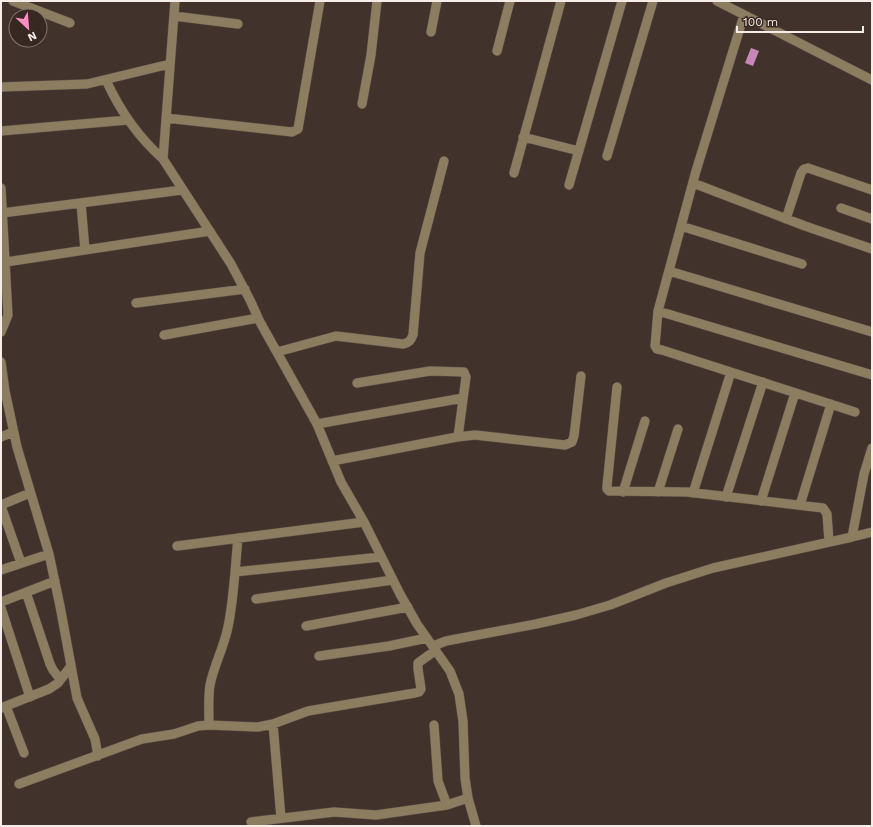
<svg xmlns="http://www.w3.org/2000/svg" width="873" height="827" font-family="'Work Sans',sans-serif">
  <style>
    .building { fill: #c788b9 }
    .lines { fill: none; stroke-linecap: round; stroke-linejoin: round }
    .minor-casing { stroke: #5e504a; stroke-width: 10 }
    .minor { stroke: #8c7c60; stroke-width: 9 }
  </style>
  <rect width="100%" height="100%" fill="#41322c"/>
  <path class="building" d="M751,48L759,51L753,66L745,63Z"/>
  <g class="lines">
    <g class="minor-casing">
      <path id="minor" d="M13,1L70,23
        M175,1L163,159L231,264L250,300L260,322L317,424L341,482L364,522L400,594L417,624L450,671L459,694L463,721L465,778L468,798L476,826
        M717,1L872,80
        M744,15L696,171L658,311L655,346L657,349L662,350L855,412
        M174,16L238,24
        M431,32L437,1
        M497,51L510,1
        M106,80C120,111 137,136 163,159
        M1,87L87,84L170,64
        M362,104L371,55L377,1
        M166,118L292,132L298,129L320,1
        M1,131L128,120
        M523,137L579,151
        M607,156L653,1
        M514,173L561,1
        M693,183L805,226L872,249
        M569,185L622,1
        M1,188L8,315L1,332
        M81,203L85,250
        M841,208L872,219
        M2,213L182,190
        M786,219L801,173L804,169L808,168L872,190
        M681,226L802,264
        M6,262L210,231
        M669,271L872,332
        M136,303L245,289
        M658,311L872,375
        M164,335L258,318
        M277,352L336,336L403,344C409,343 411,340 413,335L420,253L444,161
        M1,362L5,391L17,447L49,554L60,606L77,698L95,739L98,756
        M357,383L430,371L464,372L466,377L458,437
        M617,387L607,486V489L609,491L687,492L823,508L827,514L829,542
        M317,424L463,398
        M1,437L13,432
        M872,448L864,474L852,537L872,532
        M332,461L457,437L475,435L565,445L572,442L574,436L581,376
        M623,492L645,421
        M658,492L678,429
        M693,493L731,372
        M726,497L763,382
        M761,501L795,393
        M1,505L30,493
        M800,505L831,404
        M1,506L21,563
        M177,546L364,522
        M1,570L49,554
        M235,572L381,557
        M26,592L50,664L53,670L60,679
        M256,599L393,580
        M1,602L55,581
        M1,608L30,697
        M306,626L408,607
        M433,646L446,641L536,624L576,615L610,605L666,583L713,568L852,537
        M319,656L389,646L427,638
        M6,706L24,753
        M1,708L49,689L58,683L71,666
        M273,724L281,818
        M209,725C209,711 208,698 210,685C214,665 224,647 228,627C234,598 235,568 238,538
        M434,725L438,781L447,805
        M19,784L142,739L174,734L198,726L209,725L258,727L273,724L308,711L415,693L419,692L421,689L418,669V663L436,650
        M251,822L334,812L376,815L447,805L468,798"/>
    </g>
    <use href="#minor" class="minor"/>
  </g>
  <rect width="873" height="827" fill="none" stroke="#f6ece8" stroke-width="4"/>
  <g transform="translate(28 28) rotate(154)"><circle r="19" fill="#372822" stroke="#837671"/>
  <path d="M0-3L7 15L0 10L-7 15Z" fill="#fb8fc4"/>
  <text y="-6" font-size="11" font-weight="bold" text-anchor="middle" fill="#f6ece8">N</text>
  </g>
  <path d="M737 26v6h126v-6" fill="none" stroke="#f6ece8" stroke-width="2"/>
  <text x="743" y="26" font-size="12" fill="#f6ece8" stroke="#372822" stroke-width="3" paint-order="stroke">100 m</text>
</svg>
